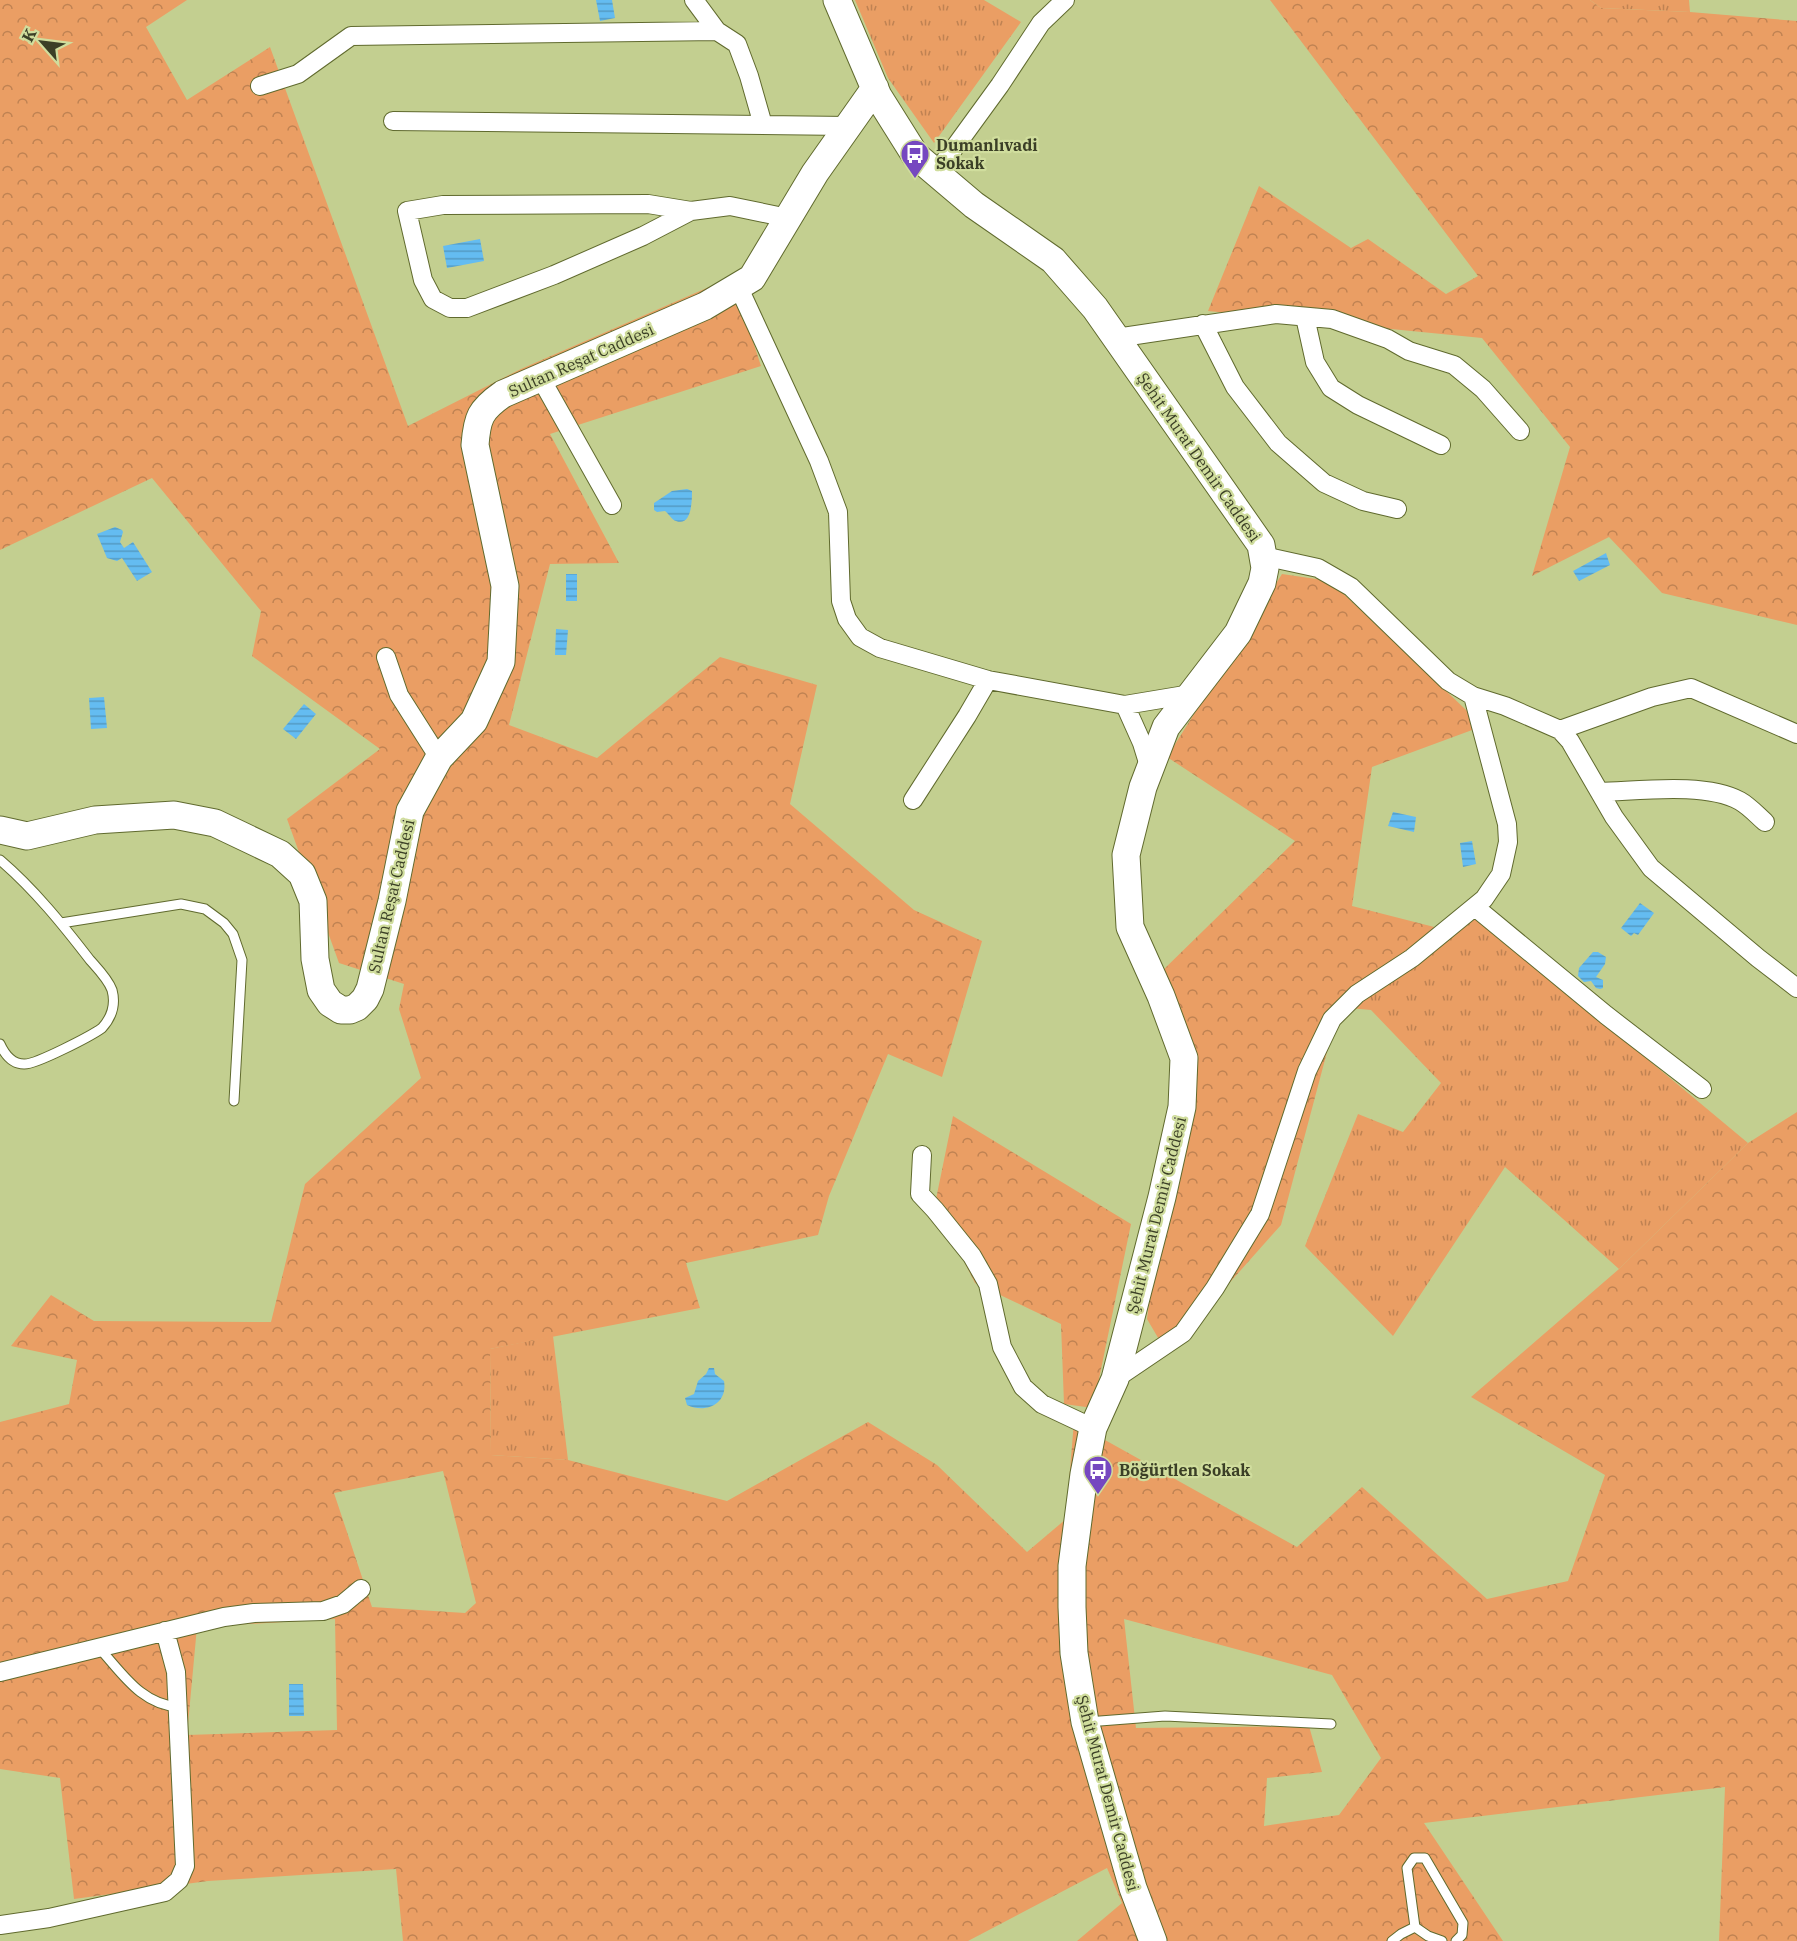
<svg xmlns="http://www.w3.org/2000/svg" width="1797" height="1941" font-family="'IBM Plex Serif',serif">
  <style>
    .grass { fill: url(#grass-tufts) }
    .forest { fill: url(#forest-crowns); fill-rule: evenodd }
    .water { fill: url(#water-rules) }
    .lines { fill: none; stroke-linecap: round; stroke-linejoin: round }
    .lane-casing { stroke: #606a2e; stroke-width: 11 }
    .street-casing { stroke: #606a2e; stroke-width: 20 }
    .secondary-casing { stroke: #606a2e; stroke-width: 29 }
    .lane { stroke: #fff; stroke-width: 9 }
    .street { stroke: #fff; stroke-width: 18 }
    .secondary { stroke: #fff; stroke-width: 27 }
    .labels { text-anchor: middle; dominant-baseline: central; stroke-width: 4.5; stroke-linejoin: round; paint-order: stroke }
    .poi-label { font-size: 16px; font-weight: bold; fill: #3b3f26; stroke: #d0dd9d; text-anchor: start }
    .street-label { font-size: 16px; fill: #3b3f26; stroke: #d0dd9d }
  </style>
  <defs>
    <pattern id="grass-tufts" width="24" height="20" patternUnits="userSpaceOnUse" patternTransform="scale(1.5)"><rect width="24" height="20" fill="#ea9e64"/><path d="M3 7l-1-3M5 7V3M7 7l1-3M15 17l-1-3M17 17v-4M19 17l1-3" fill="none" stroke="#bf8252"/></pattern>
    <pattern id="forest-crowns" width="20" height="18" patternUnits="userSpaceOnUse" patternTransform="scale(1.5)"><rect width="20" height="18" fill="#ea9e64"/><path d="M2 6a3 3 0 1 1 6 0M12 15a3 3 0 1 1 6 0" fill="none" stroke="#bf8252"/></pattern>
    <pattern id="water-rules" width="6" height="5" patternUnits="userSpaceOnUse" patternTransform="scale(1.5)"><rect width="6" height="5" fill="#64bcf1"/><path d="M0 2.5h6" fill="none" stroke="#549ac3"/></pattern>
  </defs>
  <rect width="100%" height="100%" fill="#c3cf90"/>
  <path class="grass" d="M855,0H984L1021,22L934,143L888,78Z
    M1590,0H1689L1690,12L1601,8Z
    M1478,918L1748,1143L1619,1269L1505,1167L1393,1336L1305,1246L1358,1114L1403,1132L1441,1083L1371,1010L1339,1007L1471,919Z
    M553,1336L568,1460L491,1455L490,1349Z"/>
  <path class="forest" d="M0,0H187L146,27L187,100L270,47L408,426L521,369L732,277L761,366L550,434L619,563L550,564L509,725L597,758L720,657L817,685L790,804L914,910L982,941L942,1077L888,1054L829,1196L818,1235L686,1263L700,1308L490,1349L491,1455L568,1460L727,1501L868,1422L937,1465L1027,1552L1066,1519L1074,1421L1105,1440L1297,1547L1362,1487L1487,1599L1568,1581L1605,1475L1471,1397L1619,1269L1748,1143L1797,1112V1941H1719L1725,1787L1424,1823L1503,1941H1077L1122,1903L1107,1868L968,1941H403L396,1869L208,1881L74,1899L60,1778L0,1769V1422L69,1404L77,1360L11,1346L51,1295L94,1321L271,1322L305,1184L421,1078L399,1009L404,984L339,963L287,819L380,749L252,656L261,611L152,478L0,550ZM443,1471L476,1603L465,1613L372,1607L334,1493ZM335,1619L337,1730L187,1735L197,1627ZM1124,1619L1332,1675L1381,1758L1339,1815L1264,1826L1267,1778L1322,1772L1309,1726L1136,1728Z
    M1270,0H1590L1601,8L1690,12L1797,21V625L1662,593L1609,537L1532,576L1570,447L1482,338L1208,311L1259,186L1351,248L1368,239L1446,294L1478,276Z
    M1282,574L1330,581L1483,726L1372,767L1352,906L1446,930L1339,1007L1281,1225L1167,1353L1147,1319L1181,1047L1159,974L1295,841L1167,757Z
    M953,1116L1131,1224L1093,1408L1064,1404L1061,1324L975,1283L935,1204Z"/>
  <path class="water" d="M596,0H612L615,18L600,21Z
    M480,239L484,261L447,268L443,246Z
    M687,489L692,491C692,500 692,527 676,521C672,520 669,514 665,511L657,512L654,510V503L672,491Z
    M115,527L122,530L123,532L120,542L124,548L133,542L152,572L137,581L122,558L117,561L107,558L97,534Z
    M1606,553L1610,565L1579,581L1573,571Z
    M566,574H577V601H566Z
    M556,629L568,630L566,655H555Z
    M104,697L107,728L91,729L89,698Z
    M304,704L316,714L296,739L283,729Z
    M1393,812L1416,817L1414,832L1388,826Z
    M1472,841L1476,864L1463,867L1460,843Z
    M1640,903L1654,913L1638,935L1634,933L1631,936L1621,928Z
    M1593,952H1598L1606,957L1605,964L1596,977L1603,980V988L1600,989L1596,988L1591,981L1584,982L1578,976L1579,968Z
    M709,1368H714L715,1374L724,1381C728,1404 706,1414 687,1405L685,1398L694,1394L698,1381L706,1374Z
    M289,1684H303L304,1716H289Z"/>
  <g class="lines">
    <g class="lane-casing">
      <path id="lane" d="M0,860C34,889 63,925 90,960C98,969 108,979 112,990C116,1005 112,1017 102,1028C91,1036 35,1065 24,1064C12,1064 5,1055 0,1044
        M61,923L181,904L205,909L224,923L233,934L242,960L234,1101
        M100,1649C123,1674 141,1704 178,1707
        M1087,1722L1165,1716L1331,1724
        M1392,1941L1401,1934L1415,1927
        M1442,1941L1428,1936L1415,1927L1407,1868L1414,1858H1425L1463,1923L1462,1935L1456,1941"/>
    </g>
    <g class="street-casing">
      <path id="street" d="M694,0L717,31L737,44L749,76L763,125
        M260,86L298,74L351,36L717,31
        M393,121L848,126
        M936,173L1000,85L1041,23L1065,0
        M691,211L643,236L554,275L467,308H450L433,299L423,280L407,211L443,205L648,204L691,211L730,206L788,218
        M738,286L819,461L838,512L841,601L847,619L860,637L880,648L988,680L1125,705L1191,694
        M1305,317L1315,362L1331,388L1358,405L1441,445
        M1203,324L1235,387L1278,443L1324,483L1363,501L1397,509
        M1116,338L1276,314L1332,319L1388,339L1409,351L1454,365L1483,389L1520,431
        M540,377L612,505
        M1263,556L1318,568L1351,587L1448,681L1473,696L1505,706L1560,730L1570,741L1614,817L1651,868L1758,958L1797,988
        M386,657L399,695L439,758
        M1125,705L1142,743L1150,769
        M1560,730L1652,697L1691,688L1797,734
        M1600,792C1639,791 1705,782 1740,801C1749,806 1757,815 1765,822
        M913,800L967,716L988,680
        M1475,907L1606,1015L1702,1089
        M922,1155L920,1194L935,1210L972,1256L988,1284L1002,1347L1023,1387L1042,1404L1093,1428
        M1115,1379L1183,1333L1215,1288L1260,1214L1307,1071L1332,1019L1357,994L1412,958L1484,899L1501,874L1508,842L1507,824L1473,696
        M0,1672L224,1617L254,1613L323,1611L343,1604L361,1589
        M0,1925L49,1918L165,1892L179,1880L185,1866L176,1672L165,1631"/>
    </g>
    <g class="secondary-casing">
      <path id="secondary" d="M837,0L878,96L915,155L974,205L1053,260L1095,308L1261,545L1265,568L1262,583L1238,633L1166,727L1143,787L1126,855L1130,927L1161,996L1184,1058L1182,1107L1162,1197L1115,1379L1093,1428L1084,1474L1072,1566V1607L1074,1653L1085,1722L1133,1888L1153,1941
        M0,830L27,836L95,820L174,815L215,823L280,854L302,874L313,901L315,959L321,990L330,1003L341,1010H350L357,1007L365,999L370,989L392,901L410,811L439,758L474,721L501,662L505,586L475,445C477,418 480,410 503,394L705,306L752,278L815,173L875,88"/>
    </g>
    <use href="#lane" class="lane"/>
    <use href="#street" class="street"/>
    <use href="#secondary" class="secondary"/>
  </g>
  <defs>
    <g id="bus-pin" transform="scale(1.5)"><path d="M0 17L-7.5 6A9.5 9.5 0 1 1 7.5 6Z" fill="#7648c0" stroke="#d0dd9d"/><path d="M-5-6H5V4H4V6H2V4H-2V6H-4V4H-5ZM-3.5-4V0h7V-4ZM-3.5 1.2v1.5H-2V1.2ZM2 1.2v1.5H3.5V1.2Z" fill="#fff"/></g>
  </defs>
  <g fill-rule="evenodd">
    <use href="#bus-pin" x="915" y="154"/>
    <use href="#bus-pin" x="1098" y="1470"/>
  </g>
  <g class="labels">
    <g class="poi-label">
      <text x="936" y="145">Dumanlıvadi<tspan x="936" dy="18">Sokak</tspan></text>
      <text x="1119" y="1470">Böğürtlen Sokak</text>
    </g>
    <g class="street-label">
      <text transform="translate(581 360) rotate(-24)">Sultan Reşat Caddesi</text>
      <text transform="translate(1199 457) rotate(55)">Şehit Murat Demir Caddesi</text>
      <text transform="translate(391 896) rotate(-77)">Sultan Reşat Caddesi</text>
      <text transform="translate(1156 1215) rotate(-76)">Şehit Murat Demir Caddesi</text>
      <text transform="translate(1108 1793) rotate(75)">Şehit Murat Demir Caddesi</text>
    </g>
  </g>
  <g transform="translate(42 42) rotate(298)" stroke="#d0dd9d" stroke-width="4.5" paint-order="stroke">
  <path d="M0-4.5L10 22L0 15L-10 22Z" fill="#3b3f26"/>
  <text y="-9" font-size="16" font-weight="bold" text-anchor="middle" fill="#3b3f26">K</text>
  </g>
</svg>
